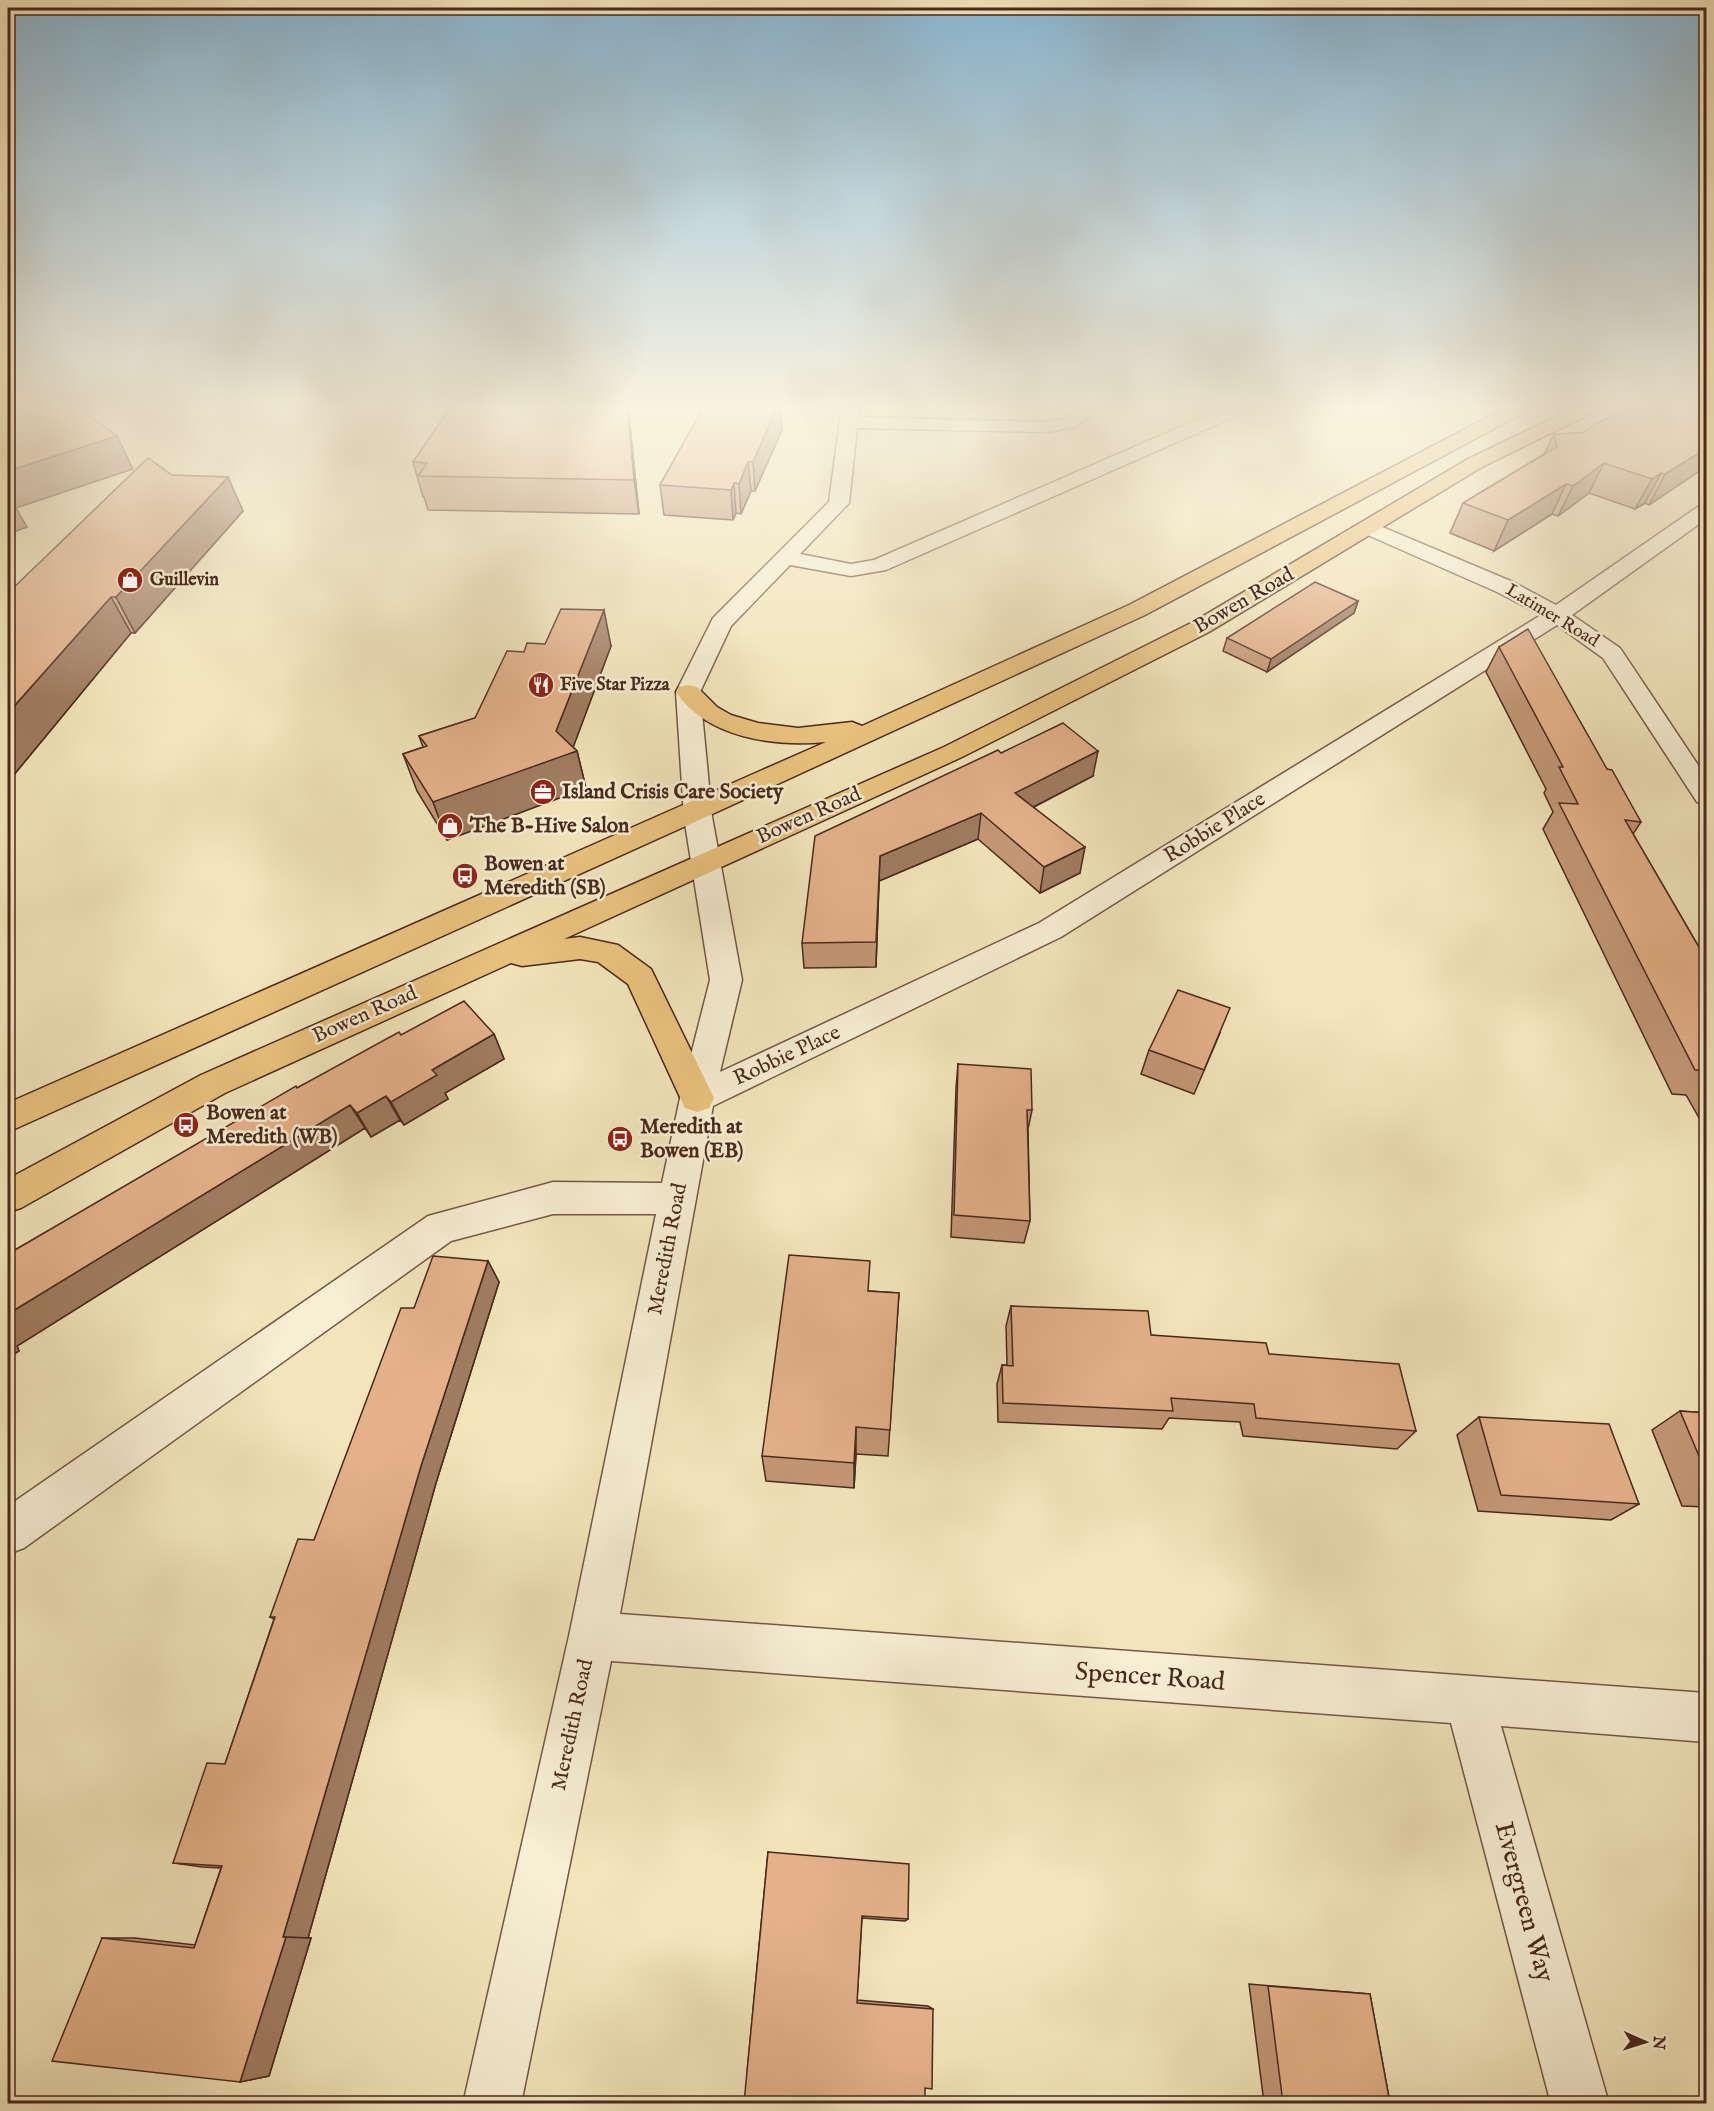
<svg xmlns="http://www.w3.org/2000/svg" width="1714" height="2111" font-family="'IM FELL English',serif">
  <style>
    .lines { fill: none; stroke-linecap: round; stroke-linejoin: round }
    .minor-casing { stroke: #735844; stroke-width: 3 }
    .major-casing { stroke: #49291d; stroke-width: 3 }
    .minor { fill: #f7eed3; fill-rule: evenodd }
    .major { fill: #e9c27e; fill-rule: evenodd }
    .wall { fill: #c49877; stroke: #49291d; stroke-width: 1.5 }
    .shaded-wall { fill: #a07c61; stroke: #49291d; stroke-width: 1.5 }
    .building { fill: #e4b18a; stroke: #49291d; stroke-width: 1.5 }
    .labels { text-anchor: middle; dominant-baseline: central; stroke-width: 5; stroke-linejoin: round; paint-order: stroke }
    .far-poi-label { font-size: 18px; font-weight: bold; fill: #49291d; stroke: #f7eed3; text-anchor: start }
    .far-street-label { font-size: 18px; fill: #49291d; stroke: #f7eed3 }
    .street-label { font-size: 21px; fill: #49291d; stroke: #f7eed3 }
    .poi-label { font-size: 21px; font-weight: bold; fill: #49291d; stroke: #f7eed3; text-anchor: start }
    .near-street-label { font-size: 26px; fill: #49291d; stroke: #f7eed3 }
  </style>
  <rect width="100%" height="100%" fill="#f2e5bb"/>
  <filter id="stains"><feTurbulence type="fractalNoise" baseFrequency=".00333" numOctaves="4"/><feColorMatrix values="0 0 0 0 .2 0 0 0 0 .09 0 0 0 0 .02 0 0 0 .5 -.17"/></filter>
  <radialGradient id="worn" r=".72"><stop offset=".6" stop-color="#630" stop-opacity="0"/><stop offset="1" stop-color="#630" stop-opacity=".3"/></radialGradient>
  <g class="lines">
    <g class="minor-casing">
      <path id="minor" d="M842,405H860L858,417L1046,422L1064,419L1071,414L1070,405H1088L1089,416L1075,427L1046,432L857,428L849,503L800,554L851,564L874,560L1231,405H1254L1252,409L886,570L851,576L790,565L731,626L700,692L712,817L742,980L720,1072L1039,923L1541,615L1497,592L1361,532L1358,528L1361,524H1375L1513,582L1556,605L1699,506L1706,504V519L1572,615L1620,648L1706,777V804L1697,802L1603,658L1557,625L1061,937L713,1106L620,1614L1706,1693V1742L1501,1726L1609,2104H1551L1451,1723L611,1661L521,2104H463L569,1636L656,1214H553L451,1241L24,1548L8,1554V1506L428,1216L553,1182L662,1183L680,1098L710,980L684,817L676,692L713,618L829,502Z"/>
    </g>
    <g class="major-casing">
      <path id="major" d="M1511,405H1533L1531,409L1145,615L708,816L8,1132V1103L826,742C774,747 707,738 676,692L679,687L688,685L697,687L717,707L731,715L758,723L798,728L852,722L862,726L1129,605Z
        M1580,405H1602L1600,409L1482,467L1209,632L962,757L564,939L580,937L618,945L651,969L714,1098L709,1108L697,1112L685,1108L628,984L598,962L580,959L522,966L511,963L225,1093L21,1208L8,1212V1179L201,1075L944,747L1193,622L1468,459Z"/>
    </g>
    <use href="#minor" class="minor"/>
    <use href="#major" class="major"/>
  </g>
  <path class="wall" d="M245,405H274L258,411Z
    M452,405H628L639,514L428,510L424,497H423L413,462Z
    M705,405H780L782,430L755,491H751L741,514L736,513L733,520L664,515L660,485Z
    M1707,405V466L1649,505L1645,503L1635,509L1589,493L1558,516L1552,514L1494,551L1450,533L1463,503L1544,454L1554,434L1582,433L1620,413Z
    M172,475L243,511L135,633H131L8,782V593Z
    M1358,601L1354,613L1267,672L1223,651L1227,638Z
    M611,646L573,747L577,751L586,788L447,840L417,791L403,754L423,747L419,736L475,718L524,652Z
    M1499,647L1607,769L1641,822L1633,834L1707,961V1132L1686,1095L1672,1094L1543,829L1553,812L1544,793L1546,789L1486,672Z
    M1001,753L1093,776L1034,807L1080,873L1040,893L978,839L879,881L876,967L804,968L802,943Z
    M1220,1033L1194,1094L1141,1074L1149,1050Z
    M494,1034L504,1059L445,1093L448,1099L404,1125L400,1120L371,1137L365,1128L17,1346L19,1351L8,1358V1254L297,1088L401,1035Z
    M958,1064L1032,1110L1028,1129L1030,1221L1024,1243L951,1237L956,1088Z
    M488,1261L499,1282L436,1483L308,1938H311L269,2076L240,2082L102,1938H135L195,1945L221,1868L202,1867L173,1863L225,1764L274,1619L270,1617L314,1540L414,1308Z
    M869,1291L899,1293L888,1456L856,1454L854,1488L766,1481L762,1456Z
    M1011,1306L1151,1335L1269,1354L1416,1431L1397,1449L1243,1436L1240,1422L1169,1418L1162,1429L998,1422L997,1384L1002,1365H1007L1006,1326Z
    M1680,1411L1707,1413V1507L1682,1506L1652,1430Z
    M1479,1417L1639,1504L1611,1520L1478,1511L1457,1435Z
    M768,1852L908,1919L905,1921L862,1918L857,2000L928,2006L933,2009L747,2073Z
    M1249,1984L1370,1994L1390,2103H1264Z"/>
  <path class="shaded-wall" d="M256,405H274L258,411Z
    M627,405H628L639,514L634,480Z
    M778,405H780L782,430L755,491L753,462Z
    M117,436L133,469L16,508L27,527L8,534V471Z
    M1707,448V466L1649,505L1665,474Z
    M748,462L751,491L741,514L739,484Z
    M1604,463L1589,493L1558,516L1573,486Z
    M1661,473L1645,503L1635,509L1652,479Z
    M228,477L243,511L135,633L116,597Z
    M734,483L736,513L733,520L731,490Z
    M1566,484L1552,514L1494,551L1508,520Z
    M111,597L131,633L8,782V713Z
    M1358,601L1354,613L1267,672L1271,659Z
    M604,610L611,646L571,753L577,751L586,788L447,840L433,802L556,731Z
    M1098,751L1093,776L1012,818L1015,793Z
    M981,813L978,839L879,881L876,967L880,856Z
    M1085,847L1080,873L1040,893L1044,867Z
    M494,1034L504,1059L445,1093L448,1099L404,1125L391,1102L432,1070Z
    M386,1096L400,1120L371,1137L357,1113Z
    M350,1105L365,1128L17,1346L19,1351L8,1358V1314Z
    M488,1261L499,1282L436,1483L308,1938L283,1937L421,1466Z
    M856,1427V1454L854,1488V1463Z
    M286,1937L311,1938L269,2076L240,2082Z"/>
  <path class="building" d="M8,405H74L117,436L8,471Z
    M452,405H627L634,480L418,476L427,463L413,462Z
    M705,405H778L753,462H748L739,484L734,483L731,490L660,485Z
    M1636,405H1707V448L1665,474L1661,473L1652,479L1604,463L1573,486L1566,484L1508,520L1463,503L1557,447L1554,434L1582,433L1619,411L1620,413Z
    M148,458L172,475L228,477L116,597H111L8,713V593Z
    M1315,582L1358,601L1271,659L1227,638Z
    M561,609L604,610L556,731L577,751L433,802L403,754L427,746L419,736L475,718L507,651L524,652L527,643L545,644Z
    M1528,629L1607,769L1612,770L1641,822L1625,820L1707,961V1070H1695L1559,803L1578,804L1559,767H1563L1499,647Z
    M1063,723L1098,751L1015,793L1085,847L1044,867L981,813L880,856L876,942L802,943L815,836L998,750L1001,753Z
    M1178,990L1230,1008L1204,1070L1149,1050Z
    M464,1001L494,1034L432,1070L437,1075L391,1102L386,1096L357,1113L350,1105L8,1314V1254L296,1086L297,1088L399,1032L401,1035Z
    M958,1064L1031,1069L1032,1110H1027L1030,1221L954,1215Z
    M789,1255L870,1261L868,1291L899,1293L890,1430L856,1427L854,1463L762,1456Z
    M433,1256L488,1261L421,1466L283,1937H286L240,2082L52,2061L102,1938L194,1948L222,1866L173,1863L207,1763L225,1764L275,1617H270L298,1539L314,1540L401,1308H414Z
    M1011,1306L1148,1311L1151,1335L1266,1343L1269,1354L1399,1364L1416,1431L1256,1418L1254,1404L1171,1398L1173,1411L1003,1403L1002,1365L1013,1366Z
    M1680,1411L1707,1413V1475Z
    M1479,1417L1609,1424L1639,1504L1501,1495Z
    M768,1852L909,1864L908,1919L862,1916L857,2003L933,2009L932,2089L925,2088V2103H744Z
    M1268,1986L1370,1994L1390,2103H1283Z"/>
  <linearGradient id="sky" x2="0" y2="1"><stop stop-color="#8ab8d5"/><stop offset="0.58" stop-color="#f9f3e0"/><stop offset="1" stop-color="#f9f3e0" stop-opacity="0"/></linearGradient>
  <rect width="1714" height="701" fill="url(#sky)"/>
  <defs>
    <g id="shop-disc" transform="scale(1.35)"><circle r="9.5" fill="#8f2418" stroke="#f7eed3"/><path d="M-5-2.5h2.3a2.7 3.5 0 0 1 5.4 0H5L5.5 6h-11ZM-1.5-2.5h3a1.5 2.3 0 0 0-3 0Z" fill="#fff"/></g>
    <g id="restaurant-disc" transform="scale(1.35)"><circle r="9.5" fill="#8f2418" stroke="#f7eed3"/><path d="M-5-6h1v4h1v-4h1v4h1v-4h1v5L-1.5 .5V6h-2V.5L-5-1ZM5-6V6H3V1.5H1.5Q1.5-4 5-6Z" fill="#fff"/></g>
    <g id="office-disc" transform="scale(1.35)"><circle r="9.5" fill="#8f2418" stroke="#f7eed3"/><path d="M-6-3h4V-5.5h4V-3h4V5H-6ZM-1-4.5V-3h2v-1.5ZM-6 0V1H6V0Z" fill="#fff"/></g>
    <g id="bus-disc" transform="scale(1.35)"><circle r="9.5" fill="#8f2418" stroke="#f7eed3"/><path d="M-5-6H5V4H4V6H2V4H-2V6H-4V4H-5ZM-3.5-4V0h7V-4ZM-3.5 1.2v1.5H-2V1.2ZM2 1.2v1.5H3.5V1.2Z" fill="#fff"/></g>
  </defs>
  <g fill-rule="evenodd">
    <use href="#shop-disc" x="130" y="580"/>
    <use href="#restaurant-disc" x="541" y="685"/>
    <use href="#office-disc" x="543" y="792"/>
    <use href="#shop-disc" x="450" y="826"/>
    <use href="#bus-disc" x="465" y="876"/>
    <use href="#bus-disc" x="186" y="1125"/>
    <use href="#bus-disc" x="620" y="1139"/>
  </g>
  <g class="labels">
    <g class="far-poi-label">
      <text x="150" y="580">Guillevin</text>
      <text x="560" y="685">Five Star Pizza</text>
    </g>
    <g class="far-street-label">
      <text transform="translate(1552 616) rotate(31)">Latimer Road</text>
    </g>
    <g class="street-label">
      <text transform="translate(1244 601) rotate(-30)">Bowen Road</text>
      <text transform="translate(809 816) rotate(-24)">Bowen Road</text>
      <text transform="translate(1215 828) rotate(-32)">Robbie Place</text>
      <text transform="translate(365 1015) rotate(-24)">Bowen Road</text>
      <text transform="translate(787 1056) rotate(-25)">Robbie Place</text>
      <text transform="translate(668 1249) rotate(-79)">Meredith Road</text>
      <text transform="translate(573 1725) rotate(-78)">Meredith Road</text>
    </g>
    <g class="poi-label">
      <text x="562" y="792">Island Crisis Care Society</text>
      <text x="470" y="826">The B-Hive Salon</text>
      <text x="484" y="864">Bowen at<tspan x="484" dy="24">Meredith (SB)</tspan></text>
      <text x="206" y="1113">Bowen at<tspan x="206" dy="24">Meredith (WB)</tspan></text>
      <text x="640" y="1127">Meredith at<tspan x="640" dy="24">Bowen (EB)</tspan></text>
    </g>
    <g class="near-street-label">
      <text transform="translate(1150 1677) rotate(4)">Spencer Road</text>
      <text transform="translate(1524 1902) rotate(75)">Evergreen Way</text>
    </g>
  </g>
  <rect width="1714" height="2111" fill="none" stroke="#f2e5bb" stroke-width="30"/>
  <rect x="9" y="9" width="1696" height="2093" fill="none" stroke="#49291d" stroke-width="3"/>
  <rect x="15" y="15" width="1684" height="2081" fill="none" stroke="#49291d" stroke-width="1.5"/>
  <g transform="translate(1645 2042) rotate(93)" stroke="#f7eed3" stroke-width="4.5" paint-order="stroke">
  <path d="M0-4.5L10 22L0 15L-10 22Z" fill="#49291d"/>
  <text y="-9" font-size="16" font-weight="bold" text-anchor="middle" fill="#49291d">N</text>
  </g>
  <rect width="100%" height="100%" filter="url(#stains)"/>
  <rect width="100%" height="100%" fill="url(#worn)"/>
</svg>
